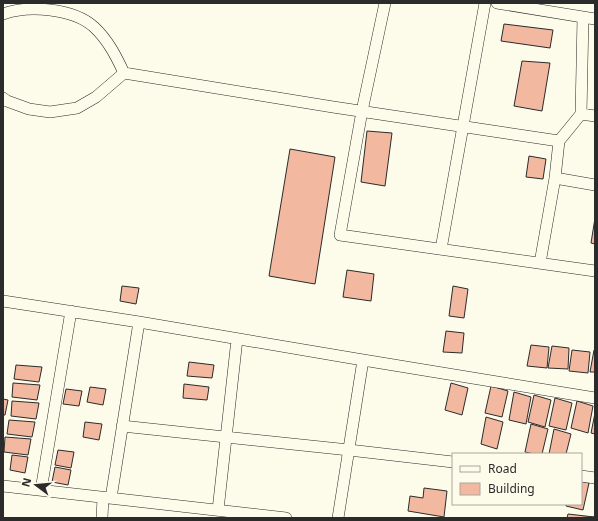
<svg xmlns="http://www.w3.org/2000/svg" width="598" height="521" font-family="'Noto Sans',sans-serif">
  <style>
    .building { fill: #f2b8a0; stroke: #2b2b2b }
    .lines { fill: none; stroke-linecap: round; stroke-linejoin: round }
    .minor-casing { stroke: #2b2b2b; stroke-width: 12 }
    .minor { stroke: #fdfbea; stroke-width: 11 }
  </style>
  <rect width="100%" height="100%" fill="#fdfbea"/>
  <path class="building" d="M504,24L553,30L550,48L501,41Z
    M522,61L550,63L542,111L514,106Z
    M367,131L392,133L385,186L361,182Z
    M290,149L335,157L315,284L269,276Z
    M529,156L546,159L543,179L526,177Z
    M595,218V244L591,243Z
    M347,270L374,274L371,301L343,297Z
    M122,286L139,288L136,304L120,301Z
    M453,286L468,289L464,318L449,316Z
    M446,331L464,333L462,353L443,352Z
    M531,345L549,347L547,368L527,366Z
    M552,346L569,348L568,369L548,368Z
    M572,350L590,352L588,373L569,371Z
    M594,350H595V372H590Z
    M189,362L214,365L212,378L187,376Z
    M16,365L42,367L39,382L14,379Z
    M13,383L40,385L37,400L12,397Z
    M451,383L468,388L462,415L445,410Z
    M184,384L209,387L207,400L183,398Z
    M491,386L508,391L502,417L485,413Z
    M90,387L106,389L103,405L87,402Z
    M66,389L82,391L79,406L63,404Z
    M514,392L531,397L526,424L509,420Z
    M534,395L551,400L545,427L528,422Z
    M555,398L572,403L566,430L549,426Z
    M3,399L8,400L5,415H3Z
    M12,401L39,403L36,419L11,416Z
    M577,401L593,406L588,433L571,428Z
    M595,413V434L591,433Z
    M486,417L503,422L497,449L481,444Z
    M9,420L35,422L32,437L7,434Z
    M85,422L102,424L99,440L83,437Z
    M531,424L548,429L542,454H534L525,452Z
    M554,429L571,434L566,454H549Z
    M5,437L31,439L28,455L4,452Z
    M58,450L74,452L71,468L55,465Z
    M12,455L28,457L25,473L10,470Z
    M55,467L71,470L68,485L52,482Z
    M581,481L589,483L583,510L566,506V504H581Z
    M424,488L447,491L444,517L408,511L410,496L423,498Z
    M568,514L594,517L567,518Z"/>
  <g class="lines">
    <g class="minor-casing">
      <path id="minor" d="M385,3L362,111L340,235L595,271
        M497,3L595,19
        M3,14C28,5 73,8 94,27C108,40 116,56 124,73
        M3,98L7,101L29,109L50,112L77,108L96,97L124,73L333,107L559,141L581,114L595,116
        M581,114L583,17
        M555,178L595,185
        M441,249L485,3
        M540,263L555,178L559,141
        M3,301L139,322L363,360L595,398
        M122,426L349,450L453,462
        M581,476L595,478
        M3,486L286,518
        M41,490L71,311
        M111,498L139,322
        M218,510L237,339
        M102,518L103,498
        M338,518L363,360"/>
    </g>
    <use href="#minor" class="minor"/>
  </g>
  <rect width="598" height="521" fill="none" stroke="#2b2b2b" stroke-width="8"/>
  <rect x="452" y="453" width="130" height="52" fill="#fdfbea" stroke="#a9a89e"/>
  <rect x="460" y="466" width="20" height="6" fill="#fdfbea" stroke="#a9a89e"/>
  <text x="488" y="473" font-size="12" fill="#2b2b2b">Road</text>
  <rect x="460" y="483" width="20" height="12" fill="#f2b8a0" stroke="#a9a89e"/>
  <text x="488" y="493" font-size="12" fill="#2b2b2b">Building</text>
  <g transform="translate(36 485) rotate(286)" stroke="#fdfbea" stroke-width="3" paint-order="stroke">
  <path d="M0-3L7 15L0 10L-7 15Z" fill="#2b2b2b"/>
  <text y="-6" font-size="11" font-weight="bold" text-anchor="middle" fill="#2b2b2b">N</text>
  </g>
</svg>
